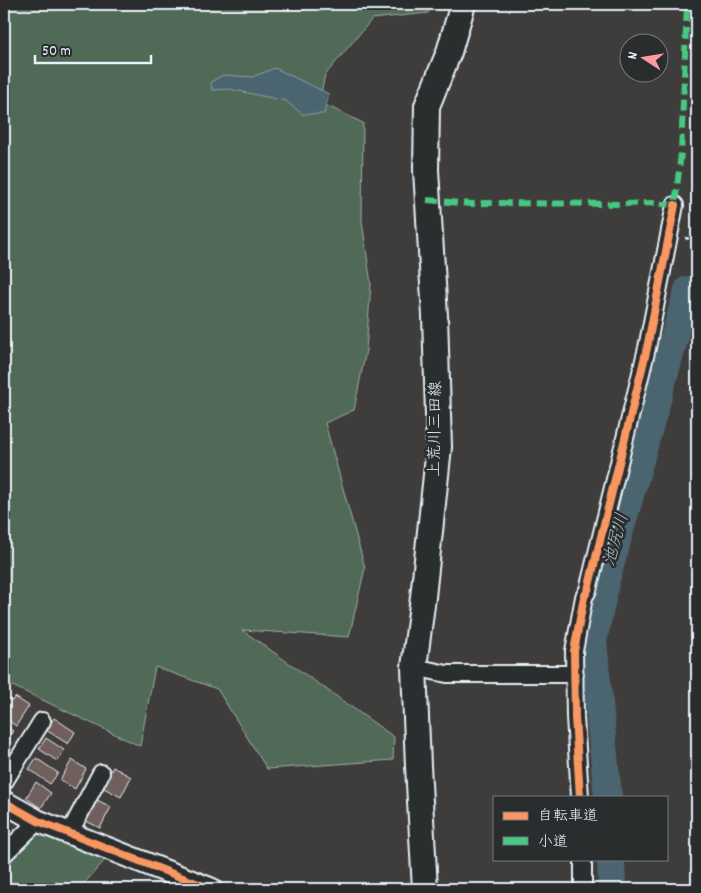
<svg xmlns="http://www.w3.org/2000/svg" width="701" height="893" font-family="Dekko,'Klee One',sans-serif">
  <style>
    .green { fill: #516a58; stroke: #9caea8 }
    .water { fill: #4c6570; stroke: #8a9da6 }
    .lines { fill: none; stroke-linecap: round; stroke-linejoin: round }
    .river { stroke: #4c6570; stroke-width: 28 }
    .building { fill: #705e5c; stroke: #e8f1f8 }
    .minor-casing { stroke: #e8f1f8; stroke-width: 20 }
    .tertiary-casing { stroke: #e8f1f8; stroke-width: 25 }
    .secondary-casing { stroke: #e8f1f8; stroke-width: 28 }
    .path { stroke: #e8f1f8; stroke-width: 2.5; stroke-dasharray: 4 4; stroke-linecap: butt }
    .minor { stroke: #2a2d2e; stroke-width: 16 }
    .tertiary { stroke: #2a2d2e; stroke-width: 21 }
    .secondary { stroke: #2a2d2e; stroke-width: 24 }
    .quiet { stroke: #46c982; stroke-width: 6; stroke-dasharray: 12 6; stroke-linecap: butt }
    .cycleway-casing { stroke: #2a2d2e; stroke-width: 11 }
    .cycleway { stroke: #f99763; stroke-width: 8 }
    .labels { text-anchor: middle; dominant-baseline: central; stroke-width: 5; stroke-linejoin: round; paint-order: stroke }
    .street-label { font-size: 16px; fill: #e8f1f8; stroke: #2a2d2e }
    .water-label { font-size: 18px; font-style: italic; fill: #aab9c2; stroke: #2a2d2e }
  </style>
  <rect width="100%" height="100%" fill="#3f3c3c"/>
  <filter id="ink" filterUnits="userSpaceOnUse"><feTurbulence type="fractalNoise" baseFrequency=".02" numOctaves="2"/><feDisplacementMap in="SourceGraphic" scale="10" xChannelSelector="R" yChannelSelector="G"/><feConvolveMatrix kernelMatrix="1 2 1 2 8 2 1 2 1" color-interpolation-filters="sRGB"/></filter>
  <g filter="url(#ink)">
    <path class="green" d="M4,4H432L428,13L372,19L325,75L319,102L363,123L362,221L371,284L366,350L354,410L325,423L365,568L349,637L242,630L394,737L393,760L267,769L217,689L155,667L140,746L4,682Z
      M38,821L113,851L79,889H4V860Z"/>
    <path class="water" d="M275,68L329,94L324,114H302L286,101L229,89L212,90L211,82L223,75L252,77Z"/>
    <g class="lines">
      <path class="river" d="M608,797L593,641L606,580L688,290
        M611,859L612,889"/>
    </g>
    <path class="building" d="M15,697L29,706L16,726L4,717V705L8,698L12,701Z
      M54,718L75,732L68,744L46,730Z
      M4,725L13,731L4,745Z
      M46,738L64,750L57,761L39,749Z
      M36,758L58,773L50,784L29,769Z
      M72,760L86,769L75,789L60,780Z
      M113,767L131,777L121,797L102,787Z
      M36,782L51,793L41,808L26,798Z
      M95,799L111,807L100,828L84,820Z
      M4,813L11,819L4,827Z"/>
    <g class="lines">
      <g class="minor-casing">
        <path id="minor" d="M414,667L447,674H575
          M4,782L42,721
          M580,797L575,717L574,651L584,597L588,590L647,348L675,205
          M69,834L101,773
          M4,854L38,821
          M583,889V859"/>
      </g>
      <g class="tertiary-casing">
        <path id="tertiary" d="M4,802L38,821L211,889"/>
      </g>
      <g class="secondary-casing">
        <path id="secondary" d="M425,889L418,766L414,667L423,597L439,447L435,316L426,170L427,106L449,52L463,4"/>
      </g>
      <path class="path" d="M685,238L697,240"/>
      <use href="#minor" class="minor"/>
      <use href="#tertiary" class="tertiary"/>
      <use href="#secondary" class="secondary"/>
      <path class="quiet" d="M427,200L472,204L485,203L625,204L653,203L675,205L681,153L687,4"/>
      <g class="cycleway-casing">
        <path id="cycleway" d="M580,797L575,717L574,651L584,597L588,590L647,348L675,205
          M4,802L38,821L211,889"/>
      </g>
      <use href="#cycleway" class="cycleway"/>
    </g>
  </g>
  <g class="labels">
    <g class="street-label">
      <text transform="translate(436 429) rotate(-89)">上荒川三田線</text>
    </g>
    <g class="water-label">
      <text transform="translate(617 540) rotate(-74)">池尻川</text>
    </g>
  </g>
  <rect width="701" height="893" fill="none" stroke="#2a2d2e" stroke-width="20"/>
  <rect x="10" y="10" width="681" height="873" fill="none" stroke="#e8f1f8" stroke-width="2" filter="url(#ink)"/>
  <rect x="493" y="796" width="175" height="65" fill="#2a2d2e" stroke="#767b7f"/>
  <rect x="503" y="812" width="25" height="8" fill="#f99763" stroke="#767b7f"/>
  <text x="538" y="820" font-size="15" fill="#e8f1f8">自転車道</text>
  <rect x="503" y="837" width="25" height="8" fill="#46c982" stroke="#767b7f"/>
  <text x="538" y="846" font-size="15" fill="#e8f1f8">小道</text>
  <g transform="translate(644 58) rotate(282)"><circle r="24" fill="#2a2d2e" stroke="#767b7f"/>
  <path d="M0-4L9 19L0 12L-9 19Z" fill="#ff9aa2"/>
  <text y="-8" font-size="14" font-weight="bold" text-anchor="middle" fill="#e8f1f8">N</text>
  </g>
  <path d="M35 55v8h116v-8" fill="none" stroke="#e8f1f8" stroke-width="2.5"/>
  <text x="42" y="55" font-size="15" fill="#e8f1f8" stroke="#2a2d2e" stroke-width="4" paint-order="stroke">50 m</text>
</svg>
